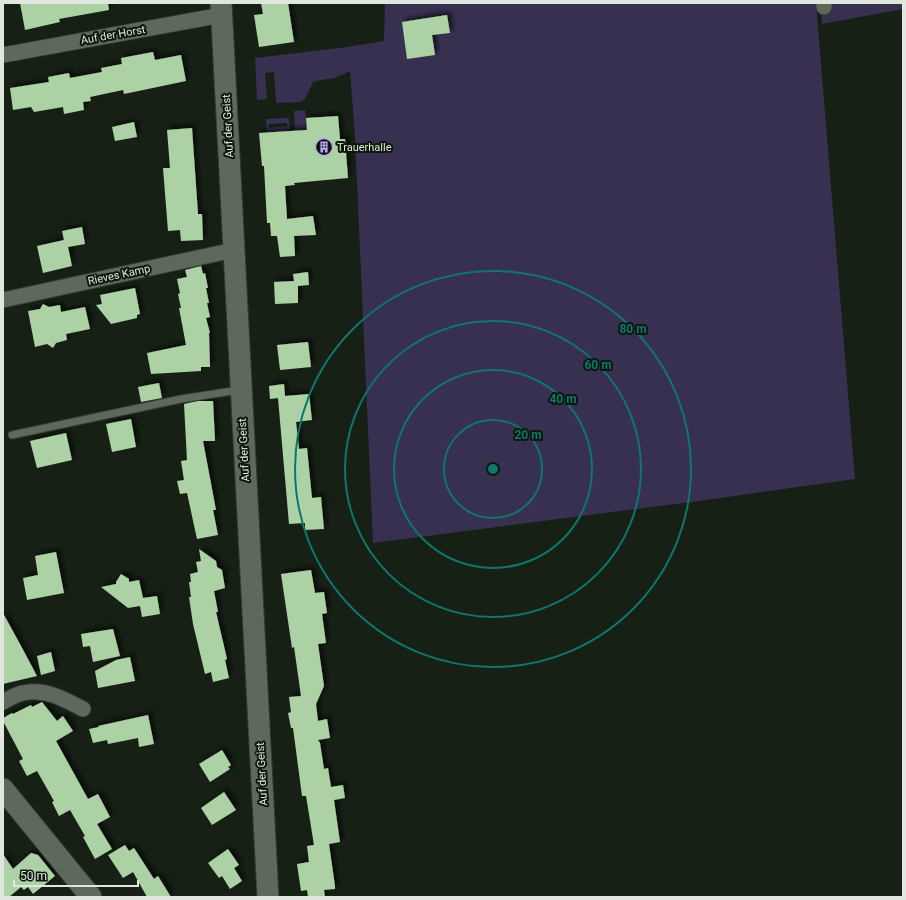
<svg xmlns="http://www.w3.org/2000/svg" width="906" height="900" font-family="Roboto,sans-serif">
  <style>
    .green { fill: #373050; fill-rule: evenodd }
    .building { fill: #acd1a5; filter: url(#shadow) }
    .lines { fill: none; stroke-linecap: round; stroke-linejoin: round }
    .lane-casing { stroke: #343b32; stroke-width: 9 }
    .street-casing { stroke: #343b32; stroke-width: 17 }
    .secondary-casing { stroke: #343b32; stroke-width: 23 }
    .lane { stroke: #5d695a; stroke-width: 7 }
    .street { stroke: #5d695a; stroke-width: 15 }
    .secondary { stroke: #5d695a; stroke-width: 21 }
    .ring { fill: none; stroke: #0f766e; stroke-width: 2 }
    .labels { text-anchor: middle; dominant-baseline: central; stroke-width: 4; stroke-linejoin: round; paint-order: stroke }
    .street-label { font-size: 11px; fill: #e0e7de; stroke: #0e170c }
    .poi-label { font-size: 11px; fill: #e0e7de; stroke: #0e170c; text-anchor: start }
    .centre { fill: #0f766e; stroke: #0e170c; stroke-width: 2 }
    .ring-label { font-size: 12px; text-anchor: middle; font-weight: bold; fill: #0f766e; stroke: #0e170c; stroke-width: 4; stroke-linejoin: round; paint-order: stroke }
  </style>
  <defs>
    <filter id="shadow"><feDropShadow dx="3.5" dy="-3.5" stdDeviation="2" flood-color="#0009"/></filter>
  </defs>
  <rect width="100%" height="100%" fill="#162015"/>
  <path class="green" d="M385,3H816L855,479L706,500L373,543L355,137L350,71L335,78L321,80L313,82L305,99L301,102L276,103L274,72L265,73L267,99L257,100L255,58L347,47L384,41Z
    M821,3H903V9L822,24Z
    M305,110L308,140L296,146L294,111Z
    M289,118L290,131L267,133L266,119ZM287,123V126L269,128V124Z"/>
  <path class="building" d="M20,3H108L109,10L59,19L60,22L25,30Z
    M261,3H288L294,42L259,47L254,15L263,14Z
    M447,15L450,33L432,35L435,55L407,59L402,22Z
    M153,52L155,60L181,55L186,81L124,94L123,90L90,97L91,101L83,102L84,110L64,114L63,107L34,112L31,107L13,110L10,88L49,82L48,77L69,73L70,78L102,72L101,68L122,64L121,58Z
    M338,116L340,139H345L348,178L294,183L295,185L285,186L287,219L313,216L316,235L294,236L295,256L280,257L277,236H271L270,223H267L264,166H262L259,133L307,130L306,118Z
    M134,122L137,137L115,141L112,127Z
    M192,128L198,214H202L203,240L181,241L180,230L168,231L163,168H170L167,130Z
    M82,227L85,244L68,247L72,266L43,273L37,246L64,240L62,231Z
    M201,266L203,274L205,273L208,288H206L209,303H207L210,317L206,318L210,333H209L210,367H201V371L151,374L147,353L186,345L179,308H181L178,294L180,293L177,279L187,277L185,270Z
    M308,272L309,285L298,286V303L275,304L274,282L294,281L293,274Z
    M135,288L140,314L137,315V318L111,324L96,305L102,304L100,295Z
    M43,304L49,307L60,305L61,312L85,307L90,329L66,334L67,340L56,343L53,348L47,344L35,347L28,311L40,309Z
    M308,342L311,367L280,370L277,345Z
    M159,383L162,398L141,402L138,387Z
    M284,384L285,396L309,394L312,420L296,422L299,449L307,448L312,498L321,497L324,529L305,530V523L289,524L278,398L270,399L269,386Z
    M198,401H213L215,441H203L216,510H213L218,535L197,539L187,493L180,494L177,481L184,480L181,461L187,460L184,404Z
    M131,419L136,447L112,452L106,424Z
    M66,433L72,460L37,468L30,441Z
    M199,549L216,561L217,567L222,570L225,588L214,591L218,612H216L227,659L225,660L229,678L213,682L211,672L205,674L193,624L189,597H191L189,582H191L190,574L198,572L196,562L201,561Z
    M56,552L64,593L27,600L23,578L38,575L35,556Z
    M311,570L315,593L324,592L327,613L322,614L326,643L318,644L324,686L316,704L318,721L327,719L330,738L318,740L320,743L324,769L328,768L331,787L343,785L345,798L334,800L340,842L329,844L335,886V889L324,890L325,897H308L307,890L301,891L297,864L309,862L307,846L314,845L306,796H302L293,728H291L288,713L291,712L289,697L301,696L294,647L292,648L281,574Z
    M121,574L129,579V582L139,580L143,598L157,596L160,614L142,617L140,606L128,608L101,587L116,584V582Z
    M3,613L21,646L37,676L3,684Z
    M113,629L120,656L93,662L90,646L83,647L81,634Z
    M51,652L55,671L41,675L37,656Z
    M130,657L135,681L98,688L95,671L116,660Z
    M42,702L57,721L63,716L73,731L56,741L88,799L98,794L110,817L97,824L112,849L95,859L83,837L85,836L70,810L59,816L52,802L54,801L37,771L27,776L19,761L23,759L3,721V718L12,713L13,714L31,705L32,707Z
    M148,715L154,744L139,747L138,738L108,744L107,740L93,743L89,729L99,727L98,726Z
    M222,750L231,765L228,767L230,769L210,782L199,764Z
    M224,792L236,810L212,825L201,808Z
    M125,845L129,851L134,848L154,879L158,876L171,897H147L133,872L123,878L108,855Z
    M228,849L239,865L234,868L242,881L230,889L222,876L219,878L208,863Z
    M31,853L38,855L55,876L33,894L28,887L24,890L21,887L9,897H3V854L13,869Z"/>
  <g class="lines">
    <g class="lane-casing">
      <path id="lane" d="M12,435L181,399L239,390"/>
    </g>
    <g class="street-casing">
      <path id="street" d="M824,3V7
        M3,55L222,15
        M3,300L234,250
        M3,702C9,699 16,694 23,693C45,688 64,699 83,709"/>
    </g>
    <g class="secondary-casing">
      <path id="secondary" d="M221,3L268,897
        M3,789L91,897"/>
    </g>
    <use href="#lane" class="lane"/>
    <use href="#street" class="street"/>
    <use href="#secondary" class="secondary"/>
  </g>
  <g class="ring">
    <circle cx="493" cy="469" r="49"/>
    <circle cx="493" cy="469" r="99"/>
    <circle cx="493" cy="469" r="148"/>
    <circle cx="493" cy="469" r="198"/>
  </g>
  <defs>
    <g id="building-ring" transform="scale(0.9)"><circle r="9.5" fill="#0e170c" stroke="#baaaf6" stroke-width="1.5"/><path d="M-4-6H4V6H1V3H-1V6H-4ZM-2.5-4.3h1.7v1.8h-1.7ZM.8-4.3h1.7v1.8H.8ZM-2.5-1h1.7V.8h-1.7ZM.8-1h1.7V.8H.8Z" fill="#baaaf6"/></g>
  </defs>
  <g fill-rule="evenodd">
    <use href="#building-ring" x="324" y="147"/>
  </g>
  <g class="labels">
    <g class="street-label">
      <text transform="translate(113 35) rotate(-10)">Auf der Horst</text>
      <text transform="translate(228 126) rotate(-93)">Auf der Geist</text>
      <text transform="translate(119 275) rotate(-12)">Rieves Kamp</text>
      <text transform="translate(244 450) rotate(-93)">Auf der Geist</text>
      <text transform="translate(262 774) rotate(-93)">Auf der Geist</text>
    </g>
    <g class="poi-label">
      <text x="337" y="147">Trauerhalle</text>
    </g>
  </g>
  <circle cx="493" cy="469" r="6" class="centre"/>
  <g class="ring-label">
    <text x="633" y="333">80 m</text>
    <text x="598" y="369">60 m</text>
    <text x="563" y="403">40 m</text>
    <text x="528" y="439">20 m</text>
  </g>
  <rect width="906" height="900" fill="none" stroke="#e0e7de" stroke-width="8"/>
  <path d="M14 880v6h124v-6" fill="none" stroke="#e0e7de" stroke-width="2"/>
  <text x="20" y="880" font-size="12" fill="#e0e7de" stroke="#0e170c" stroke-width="3" paint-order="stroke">50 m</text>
</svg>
